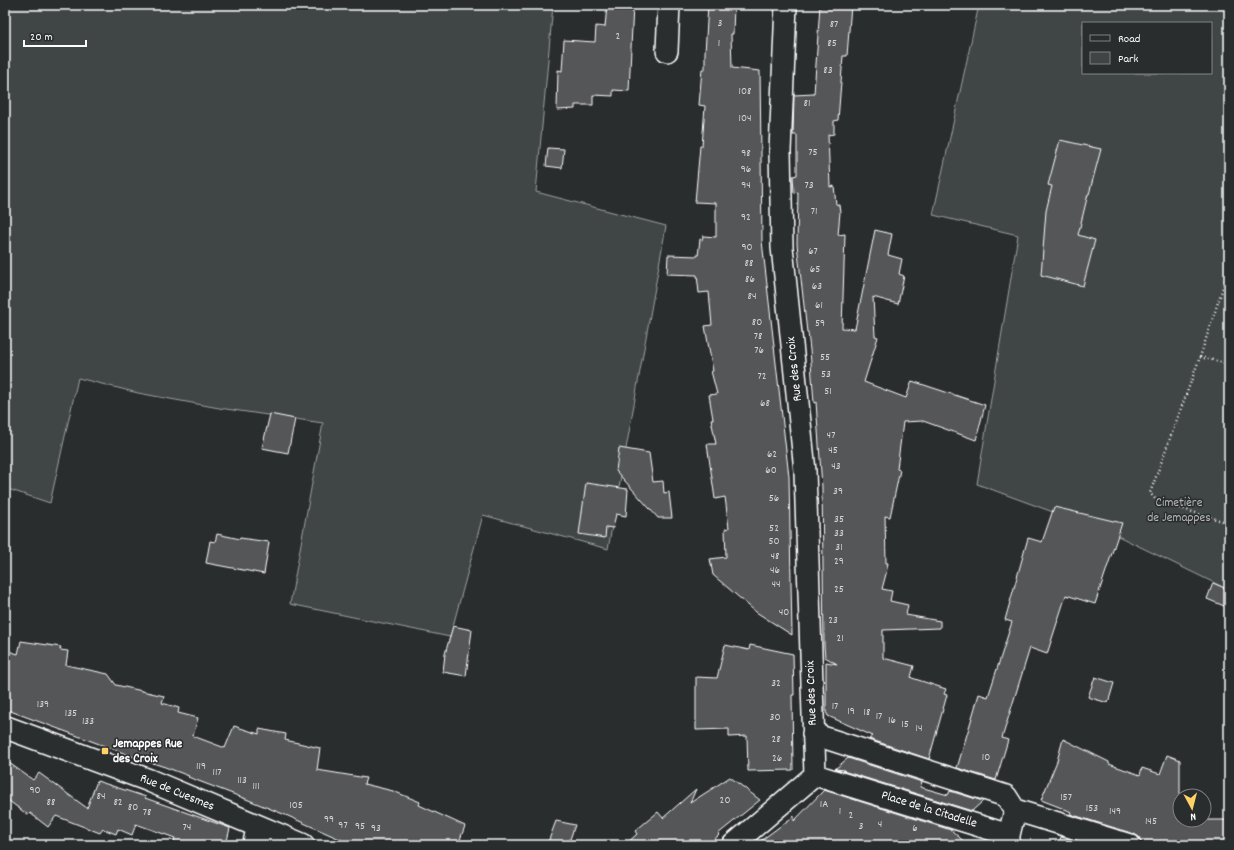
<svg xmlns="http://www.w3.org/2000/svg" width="1234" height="850" font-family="Dekko,sans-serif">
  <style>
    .green { fill: #414445; stroke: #a0a2a2; fill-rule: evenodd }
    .building { fill: #555758; stroke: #fff }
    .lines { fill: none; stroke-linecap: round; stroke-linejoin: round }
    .street-casing { stroke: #fff; stroke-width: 24 }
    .secondary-casing { stroke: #fff; stroke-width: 25 }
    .path { stroke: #fff; stroke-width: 2.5; stroke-dasharray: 1 3; stroke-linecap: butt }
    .street { stroke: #2a2d2e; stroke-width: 21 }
    .secondary { stroke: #2a2d2e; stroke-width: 22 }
    .poi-dot { fill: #ffd166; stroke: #2a2d2e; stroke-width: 1.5 }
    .labels { text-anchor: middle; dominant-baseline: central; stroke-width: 3; stroke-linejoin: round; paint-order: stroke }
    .number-label { font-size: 11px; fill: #d4d5d5 }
    .street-label { font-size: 13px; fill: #fff; stroke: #2a2d2e }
    .park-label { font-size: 13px; fill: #b3b4b5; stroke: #2a2d2e }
    .poi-label { font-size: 13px; font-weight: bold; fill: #fff; stroke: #2a2d2e; text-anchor: start }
  </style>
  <rect width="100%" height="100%" fill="#2a2d2e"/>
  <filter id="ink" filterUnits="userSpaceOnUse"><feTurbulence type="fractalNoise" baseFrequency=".025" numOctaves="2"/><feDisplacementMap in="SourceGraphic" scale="8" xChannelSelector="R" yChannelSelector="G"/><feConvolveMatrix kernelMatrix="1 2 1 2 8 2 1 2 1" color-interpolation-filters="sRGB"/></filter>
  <g filter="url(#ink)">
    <path class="green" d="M5,5H553L536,192L666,226L608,549L483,515L450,637L290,604L323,423L219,408L138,393L78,378L50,503L5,488Z
      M979,5H1229V590L1118,536L977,484L1018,235L933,215ZM1083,23H1211V73H1083Z"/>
    <path class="building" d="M607,5H633L629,91L613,90V96L593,95V105H575V109L557,110L558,70L562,71L564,40L595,42L596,26L605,27Z
      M708,5H734L733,34H731L732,68L760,71L762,241L789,477L792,635L756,612L713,575L710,559L726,557L725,529L729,528L725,497L715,499L707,444H716L711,419H713L709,395L717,394L711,371H713L705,326L712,325L709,292L699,293L697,275L667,274L668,255L698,256L700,239L702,240L703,236L716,237V203L695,202L700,146H702L705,106L699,105L702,69H705V53Z
      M820,5H851L847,56H843L838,120L834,121V134L828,135L830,187L834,186L836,204L839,205L840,212L838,235L845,234L842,328L855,329L875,230L892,234L888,255L902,259L899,274L904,276L898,304L873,297L875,336L878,337L864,382L906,398L912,381L985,405L976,440L923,421L903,422L897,469L900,470L890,517L885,516L886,563H888L886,574L882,589L892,591L890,601L908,605L906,615L940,621V628L883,630V658L914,666L911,677L912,678L946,689L944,694L947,695L929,759L869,739L873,736L828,716L826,712V662L837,664L825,657L824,646L822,487L816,402L814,403L810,350L808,332H807L797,244L798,192L794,193L793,176L797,175V135H793L794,95L814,94Z
      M1060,140L1101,149L1089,194H1088L1078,235L1095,240L1083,286L1041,275L1046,211L1052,186L1048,185Z
      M548,148L564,149L562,168L546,166Z
      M270,414L295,419L288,453L262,448Z
      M619,448L649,453L653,482L663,481L664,493L669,492L672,518H658L616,471Z
      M586,483L628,489L626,516L616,514L613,528L606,527L605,538L579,534Z
      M1054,507L1122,523L1095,604L1066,595L1047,654L1030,648L1002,738L1008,740L996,780L957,768L979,694L988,697L1012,622L1005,620L1028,538L1042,542Z
      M217,534L240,539V538L269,542L264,574L206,563L210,541L215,542Z
      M1213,583L1229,590V608L1207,599Z
      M453,626L472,630L466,676L443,672L445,654Z
      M21,641L61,647L60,650L68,651L66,665L108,674L116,685L164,696L162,703L179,708L178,713L198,718L193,736L225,748L234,726L259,734V729L286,734L285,740L320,748L317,770L366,778L364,784L393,791L420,802L419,805L465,826L458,845H353L288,816L246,799L188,777L189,776L165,767L137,758L5,709V650L18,654Z
      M725,645L749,650L750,645L793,654L794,695H792L793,770L748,771L747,736L729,737V729L696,730V677L717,678Z
      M1095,677L1114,683L1108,703L1088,697Z
      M1063,739L1109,762V764L1140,775L1142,768L1160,774L1167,755L1180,760V820H1229V845H1142L1139,837L1134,834L1070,814L1071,812L1067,810L1041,800L1057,761Z
      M848,758L922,782L920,787L948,795L950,791L983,801L972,811L843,771L845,770L835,769Z
      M5,760L33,780L39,773L87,808L97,781L146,797L145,798L230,828L226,845H173L175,838L136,824L132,835L118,829L116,834L103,829L100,833L56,816L48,827L30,813L28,815L5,798Z
      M730,777L760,800L718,834L719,835L708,845H625L637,834L635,831L658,812L663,818L696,789L690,803Z
      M824,790L951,830L968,845H755L794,816V821Z
      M556,821L575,825L568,845H547Z
      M1061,837L1089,845H1058Z"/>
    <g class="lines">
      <g class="street-casing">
        <path id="street" d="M786,5L780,151L782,247L805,471L815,775
          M667,51L669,5
          M813,734L1006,796L1015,810L1009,835V845
          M815,775L1009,835
          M1015,810L1130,845
          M733,845L815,775"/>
      </g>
      <g class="secondary-casing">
        <path id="secondary" d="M5,727L148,780L303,845
          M254,845L258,827"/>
      </g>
      <path class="path" d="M1229,269L1200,357L1150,493L1157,501L1229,523
        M1200,357L1229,364"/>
      <use href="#street" class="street"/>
      <use href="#secondary" class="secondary"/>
    </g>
  </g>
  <rect class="poi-dot" x="101" y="747" width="8" height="8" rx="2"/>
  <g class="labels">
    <g class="number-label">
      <text x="720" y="24">3</text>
      <text x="834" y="25">87</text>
      <text x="618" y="37">2</text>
      <text x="719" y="44">1</text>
      <text x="832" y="44">85</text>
      <text x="828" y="71">83</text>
      <text x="745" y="92">108</text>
      <text x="807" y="104">81</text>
      <text x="745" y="119">104</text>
      <text x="813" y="153">75</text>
      <text x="746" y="154">98</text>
      <text x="746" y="170">96</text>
      <text x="746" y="186">94</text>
      <text x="809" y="186">73</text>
      <text x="814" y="212">71</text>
      <text x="746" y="218">92</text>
      <text x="747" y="248">90</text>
      <text x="813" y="252">67</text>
      <text x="749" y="264">88</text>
      <text x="815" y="270">65</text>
      <text x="750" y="280">86</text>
      <text x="817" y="287">63</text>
      <text x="752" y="297">84</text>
      <text x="819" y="306">61</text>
      <text x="757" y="323">80</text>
      <text x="820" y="324">59</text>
      <text x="758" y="337">78</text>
      <text x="759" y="351">76</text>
      <text x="825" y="358">55</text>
      <text x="826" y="375">53</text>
      <text x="762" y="377">72</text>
      <text x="828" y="392">51</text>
      <text x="765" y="404">68</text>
      <text x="831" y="436">47</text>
      <text x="833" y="451">45</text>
      <text x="772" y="455">62</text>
      <text x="836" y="467">43</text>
      <text x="771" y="471">60</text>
      <text x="838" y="492">39</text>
      <text x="774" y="499">56</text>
      <text x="839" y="520">35</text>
      <text x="774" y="529">52</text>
      <text x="839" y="534">33</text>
      <text x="774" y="542">50</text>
      <text x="839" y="548">31</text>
      <text x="775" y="557">48</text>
      <text x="839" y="562">29</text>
      <text x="775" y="571">46</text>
      <text x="776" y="585">44</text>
      <text x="839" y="590">25</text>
      <text x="784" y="613">40</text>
      <text x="833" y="621">23</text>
      <text x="840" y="639">21</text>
      <text x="776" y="684">32</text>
      <text x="43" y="705">139</text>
      <text x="835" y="707">17</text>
      <text x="851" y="712">19</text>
      <text x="867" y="713">18</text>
      <text x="71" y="714">135</text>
      <text x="879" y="717">17</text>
      <text x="775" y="718">30</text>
      <text x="892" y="721">16</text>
      <text x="88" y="722">133</text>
      <text x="905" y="725">15</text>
      <text x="919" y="729">14</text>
      <text x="776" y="740">28</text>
      <text x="986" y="758">10</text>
      <text x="777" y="759">26</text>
      <text x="201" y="767">119</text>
      <text x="217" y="773">117</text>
      <text x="242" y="781">113</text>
      <text x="256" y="787">111</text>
      <text x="35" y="791">90</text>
      <text x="101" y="797">84</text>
      <text x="1066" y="798">157</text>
      <text x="725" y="801">20</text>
      <text x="51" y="803">88</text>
      <text x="118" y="803">82</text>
      <text x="824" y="805">1A</text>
      <text x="296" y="806">105</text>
      <text x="133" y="808">80</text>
      <text x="1092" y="809">153</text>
      <text x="840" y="812">1</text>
      <text x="1115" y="812">149</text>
      <text x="147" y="813">78</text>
      <text x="851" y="816">2</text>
      <text x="329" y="820">99</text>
      <text x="1151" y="822">145</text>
      <text x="880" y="825">4</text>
      <text x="343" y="826">97</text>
      <text x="360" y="827">95</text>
      <text x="861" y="827">3</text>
      <text x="187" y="828">74</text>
      <text x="376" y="829">93</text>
      <text x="915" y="829">6</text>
    </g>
    <g class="street-label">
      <text transform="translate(795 369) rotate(-96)">Rue des Croix</text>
      <text transform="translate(812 693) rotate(-92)">Rue des Croix</text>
      <text transform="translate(177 793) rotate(22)">Rue de Cuesmes</text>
      <text transform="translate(929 810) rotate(17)">Place de la Citadelle</text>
    </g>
    <g class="park-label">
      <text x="1179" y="503">Cimetière<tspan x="1179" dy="15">de Jemappes</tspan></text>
    </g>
    <g class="poi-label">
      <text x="113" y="744">Jemappes Rue<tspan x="113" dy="15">des Croix</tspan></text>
    </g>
  </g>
  <rect width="1234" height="850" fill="none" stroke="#2a2d2e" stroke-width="20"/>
  <rect x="10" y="10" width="1214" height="830" fill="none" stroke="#fff" stroke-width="1.5" filter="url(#ink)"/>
  <rect x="1082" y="22" width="130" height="52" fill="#2a2d2e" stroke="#7f8182"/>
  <rect x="1090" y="35" width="20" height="6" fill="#2a2d2e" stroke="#7f8182"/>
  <text x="1118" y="42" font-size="12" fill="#ffffff">Road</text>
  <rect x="1090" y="52" width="20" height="12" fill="#414445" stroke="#7f8182"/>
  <text x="1118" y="62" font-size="12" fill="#ffffff">Park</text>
  <g transform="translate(1192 808) rotate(173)"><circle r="19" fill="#2a2d2e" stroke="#7f8182"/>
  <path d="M0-3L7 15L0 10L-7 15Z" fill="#ffd166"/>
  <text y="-6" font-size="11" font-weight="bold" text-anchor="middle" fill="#ffffff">N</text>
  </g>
  <path d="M24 40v6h62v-6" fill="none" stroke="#ffffff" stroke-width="2"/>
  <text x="30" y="40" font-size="12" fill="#ffffff" stroke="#2a2d2e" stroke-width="3" paint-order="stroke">20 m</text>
</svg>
